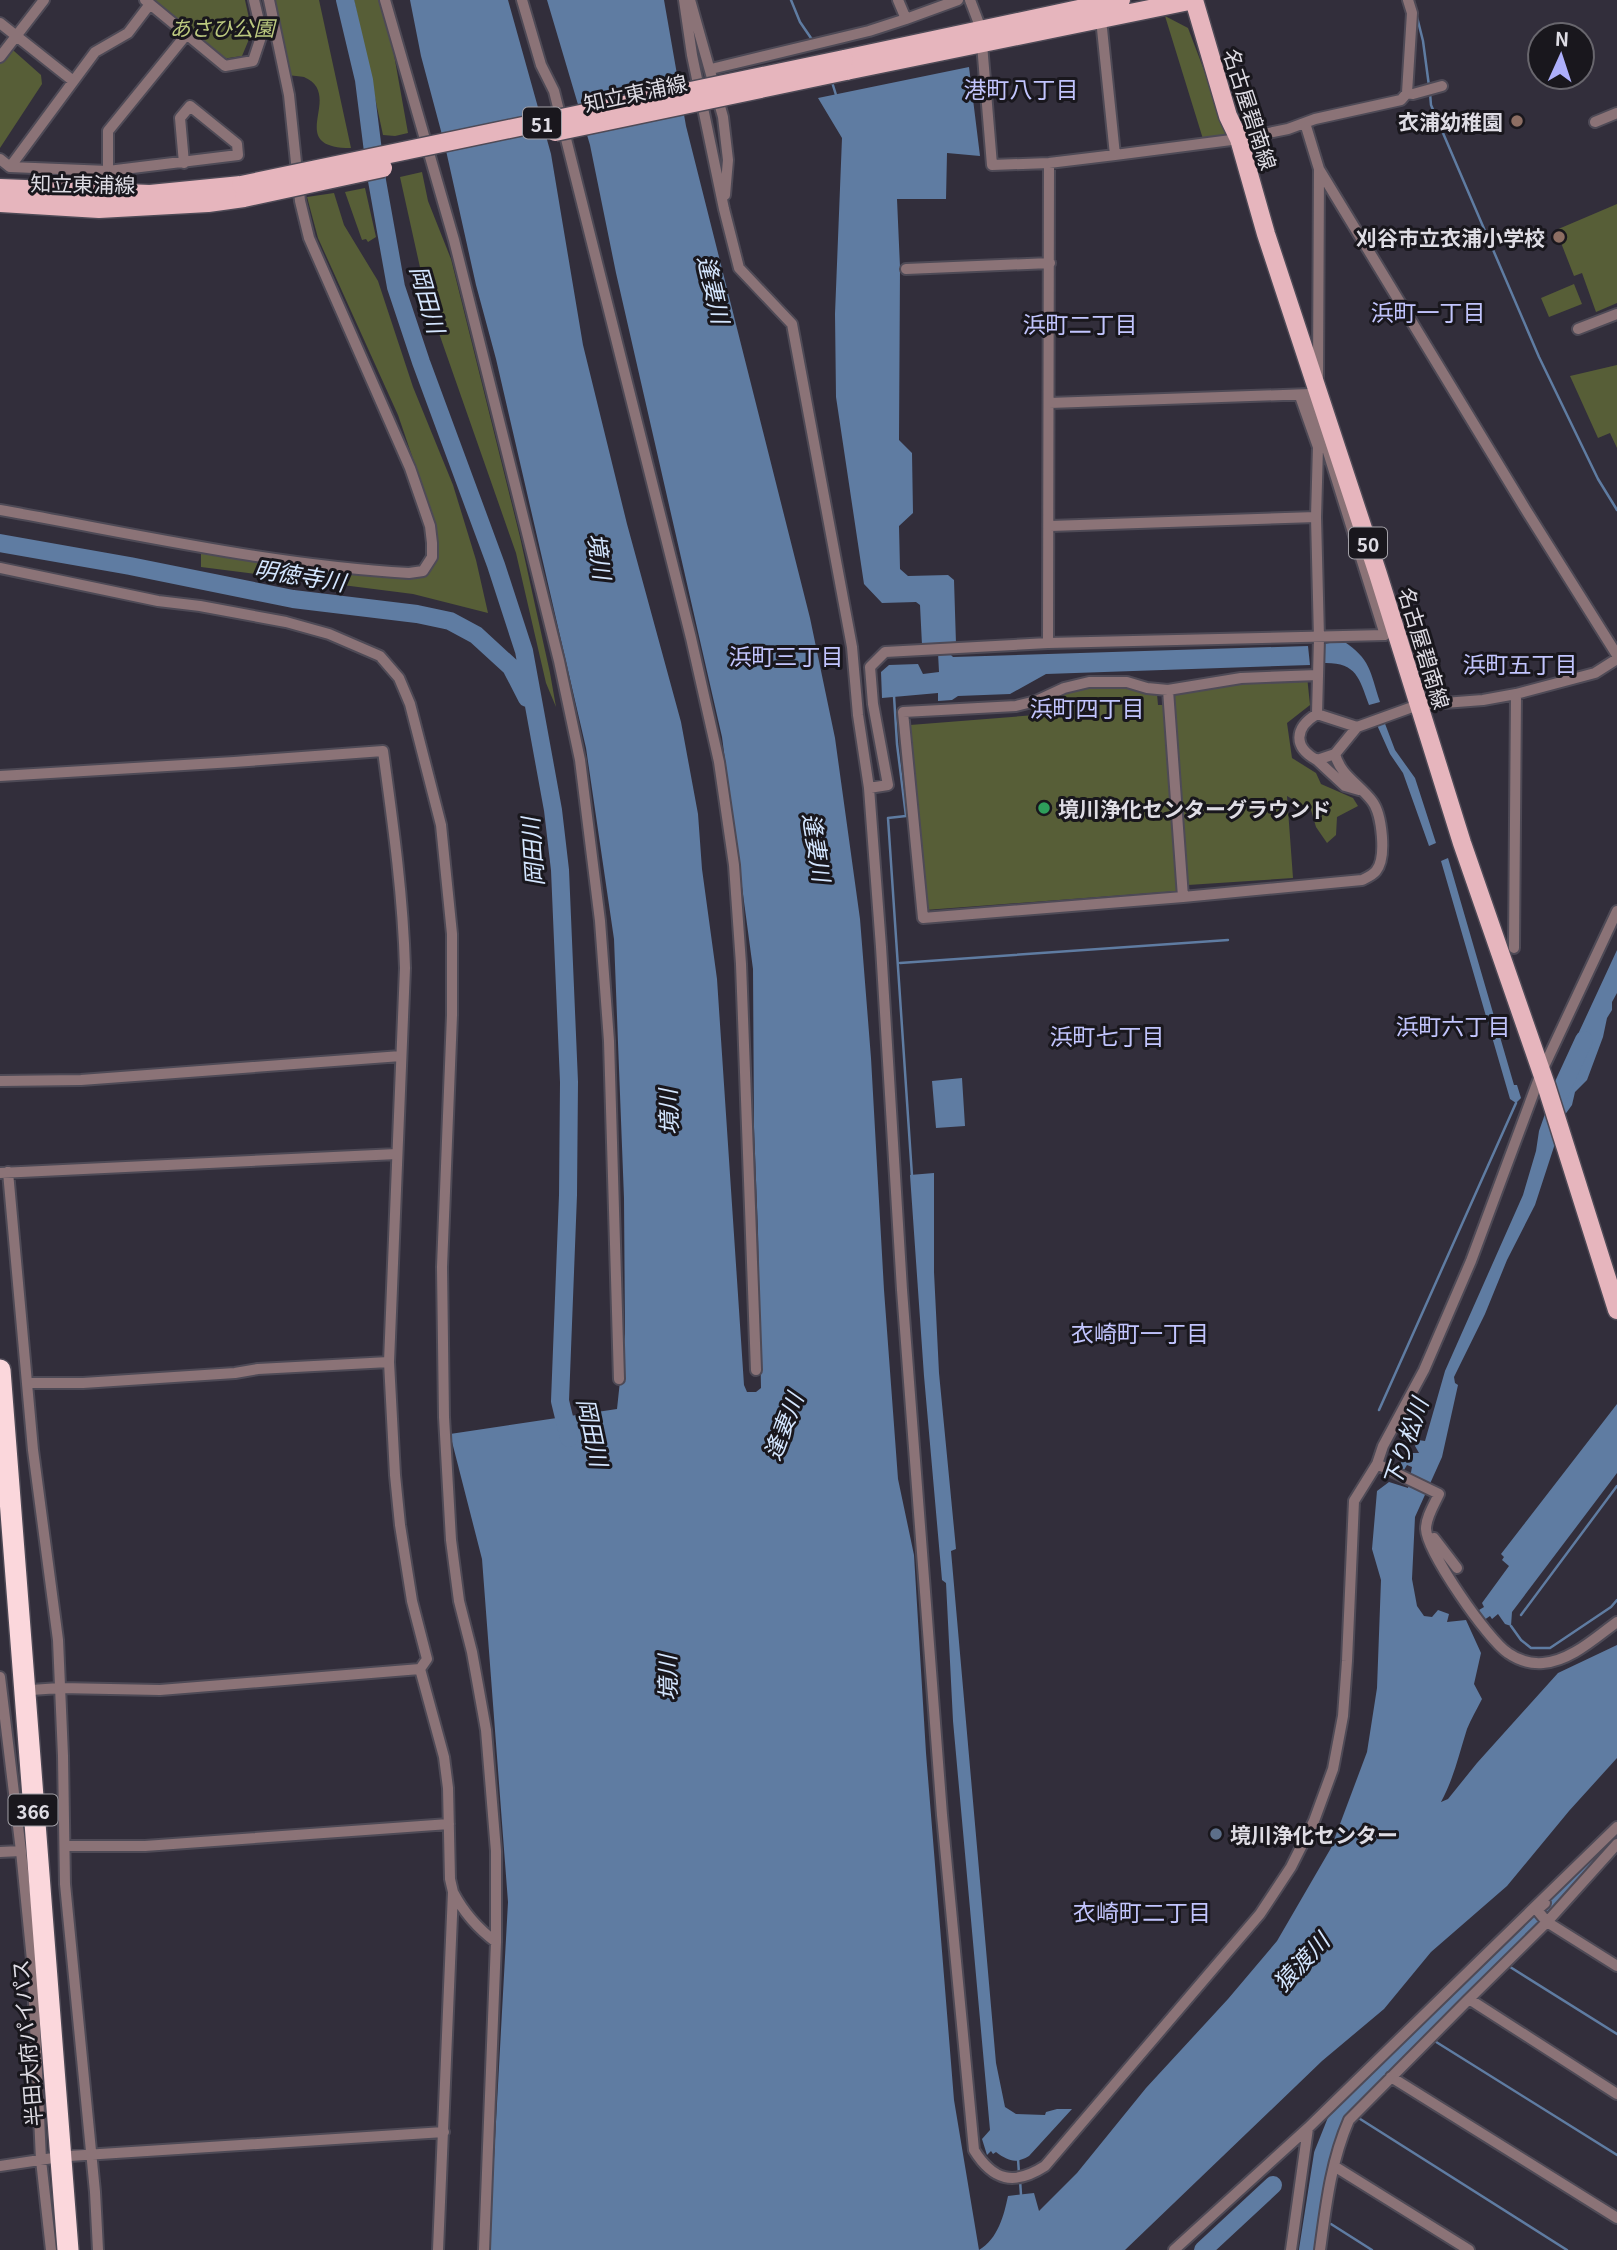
<svg xmlns="http://www.w3.org/2000/svg" width="1617" height="2250" font-family="Georgia,'Noto Sans JP',serif">
  <style>
    .green { fill: #575e37 }
    .water { fill: #5f7ca2 }
    .lines { fill: none; stroke-linecap: round; stroke-linejoin: round }
    .stream { stroke: #5f7ca2; stroke-width: 2.5 }
    .river { stroke: #5f7ca2; stroke-width: 18 }
    .street-casing { stroke: #4e4a56; stroke-width: 14 }
    .primary-casing { stroke: #4e4a56; stroke-width: 21 }
    .highway-casing { stroke: #4e4a56; stroke-width: 24 }
    .street { stroke: #8b7377; stroke-width: 10 }
    .primary { stroke: #e6b5bd; stroke-width: 18 }
    .highway { stroke: #fbd7dc; stroke-width: 21 }
    .primary-bridge-casing { stroke: #4e4a56; stroke-width: 21; stroke-linecap: butt }
    .primary-bridge { stroke: #e6b5bd; stroke-width: 18 }
    .education-dot { fill: #8d6e63; stroke: #19171d; stroke-width: 2.5 }
    .leisure-dot { fill: #2e9e5b; stroke: #19171d; stroke-width: 2.5 }
    .service-dot { fill: #5c6f8a; stroke: #19171d; stroke-width: 2.5 }
    .labels { text-anchor: middle; dominant-baseline: central; stroke-width: 6; stroke-linejoin: round; paint-order: stroke }
    .shield { fill: #19171d; stroke: #a3a1a8; stroke-width: 2 }
    .shield-label { font-size: 19px; font-weight: bold; fill: #dedce4 }
    .park-label { font-size: 21px; font-style: italic; fill: #bcc97f; stroke: #19171d }
    .street-label { font-size: 21px; fill: #dedce4; stroke: #19171d }
    .poi-label { font-size: 21px; font-weight: bold; fill: #dedce4; stroke: #19171d; text-anchor: end }
    .neighbourhood-label { font-size: 23px; fill: #c2c5fe; stroke: #19171d }
    .water-label { font-size: 23px; font-style: italic; fill: #d4e6ff; stroke: #19171d }
  </style>
  <rect width="100%" height="100%" fill="#322e3b"/>
  <path class="green" d="M150,0H245L252,32L242,56L215,60Z
    M267,0H319L351,148C282,148 346,95 304,77C300,76 292,76 288,75Z
    M354,0H379L393,49L408,133L395,136L383,135Z
    M1165,16L1188,28L1229,136L1203,139Z
    M5,43L41,75L42,84L0,148V50Z
    M422,172L428,201L451,259L520,537L550,673L556,707L546,683L516,553L427,299L400,177Z
    M365,188L376,237L368,242L366,239L362,240L345,192Z
    M334,193L344,225L378,281L413,387L453,485L476,560L488,613L413,594L201,567V552L423,571L432,543L424,491L398,415L318,238L307,197Z
    M1617,204V303L1596,312L1582,273L1574,276L1556,230Z
    M1574,284L1582,304L1549,317L1541,298Z
    M1617,365V448L1610,433L1598,438L1570,376Z
    M1307,676L1310,705L1287,723L1292,758L1316,773L1321,784L1353,798L1358,806L1337,817L1336,835L1327,843L1316,827L1311,810L1287,796L1293,878L1188,885L1173,689Z
    M1089,682L1153,688L1157,694L1158,705H1164L1178,891L925,910L910,725L1048,714L1044,708V697Z"/>
  <path class="water" d="M410,0H508L551,154L583,345L627,524L681,722L698,814L702,869L717,979L744,1385L747,1392H756L761,1388L758,1232L754,1128L753,969L722,737L616,273L590,145L547,0H664L686,126L810,618L835,738L860,919L871,1058L884,1290L898,1479L914,1555L926,1753L954,2100L979,2250H489L508,1902L482,1559L450,1434L617,1409L625,1334L624,1198L614,939L586,748L496,359L476,285L445,146L421,56Z
    M969,67L980,156L947,153L946,199H897L900,267L899,440L912,453L913,513L899,526L900,569L908,576L948,575L954,580L956,644L922,645L920,605L916,602L882,603L864,584L836,397L835,314L842,138L818,98Z
    M1343,641C1371,659 1370,672 1380,702L1369,705C1359,677 1356,662 1323,663V644Z
    M1308,646L1310,665L1046,674L1010,694L958,696L952,700L938,701V693L882,698L881,672L889,665L918,664L923,674L939,672L938,653L951,655L953,657Z
    M1384,721L1395,750L1415,778L1436,843L1429,846L1403,773L1390,754L1377,725Z
    M1448,858L1514,1085H1517L1521,1098L1516,1103L1510,1099L1441,861Z
    M1617,950V993L1612,1002V1010L1607,1018L1603,1037L1587,1080L1575,1092L1572,1105L1564,1116L1535,1205L1507,1260L1485,1314L1454,1377L1455,1383L1458,1385L1442,1457L1415,1517L1412,1579L1417,1606L1424,1616L1432,1617L1438,1610L1449,1614L1447,1622L1466,1620L1481,1653L1474,1684L1482,1699C1477,1709 1471,1719 1467,1729C1459,1754 1454,1778 1441,1802L1448,1799L1477,1763L1558,1673L1617,1645V1758L1569,1811L1507,1886L1431,1952L1384,2009L1322,2061L1125,2250H979C998,2239 1004,2215 1008,2196L1034,2193L1039,2211L1077,2173L1146,2088L1228,1999L1277,1941L1331,1848L1367,1752L1377,1688L1381,1580L1372,1549L1377,1491L1389,1482L1408,1488L1412,1467L1407,1465L1404,1470L1400,1468L1402,1459L1408,1453H1419L1415,1446L1418,1440L1425,1441L1445,1371L1523,1195L1536,1151L1539,1131L1546,1111L1559,1089L1573,1074L1576,1064L1573,1045Z
    M962,1078L965,1126L936,1128L932,1081Z
    M934,1173V1272L939,1373L956,1549L951,1551L996,2063L1005,2107L1016,2114L1045,2115L1046,2112L1057,2109H1072L1029,2156C1016,2164 1008,2161 996,2152L993,2154L991,2151L987,2155L982,2139L990,2130L953,1721L946,1583L942,1580L924,1376L910,1175Z
    M1617,1404V1473L1512,1612L1511,1626L1505,1624L1498,1614L1492,1619L1490,1616L1484,1620L1479,1610L1484,1607L1482,1603L1509,1566L1502,1560L1504,1557L1501,1554Z"/>
  <g class="lines">
    <path class="stream" d="M791,0L800,22L813,41
      M1417,17L1423,41L1429,86
      M832,82L836,95
      M1430,93L1431,105L1539,357L1598,479L1617,510
      M894,696L897,744L906,816L888,818L912,1176
      M900,963L1228,940
      M1379,1410L1516,1103
      M1521,1615L1617,1486
      M1511,1626L1521,1640L1531,1648H1550L1611,1607L1617,1600
      M1507,1965L1617,2034
      M1433,2040L1617,2155
      M1344,2109L1351,2114
      M1357,2117L1567,2250
      M1018,2159L1019,2174
      M1020,2180L1021,2195
      M1314,2214L1317,2216
      M1331,2224L1372,2250"/>
    <path class="river" d="M345,0L364,80L376,175L396,287L421,362L496,565L524,651L553,810L560,870L569,1082L568,1195L560,1401L569,1438
      M0,543L130,566L293,599L417,614L450,621L476,635L511,667L527,698
      M1555,1103L1584,1040
      M1203,2250L1273,2185
      M1308,2250L1323,2154L1339,2114L1600,1857"/>
    <g class="street-casing">
      <path id="street" d="M145,0L225,66L253,61L262,34L254,0
        M385,0L454,240L559,661L580,760L600,921L609,1041L619,1379
        M522,0L541,65L554,91L691,638L719,762L734,865L741,964L756,1370
        M684,0L692,55L724,209L739,268L792,324L852,647L858,715L869,788L881,947L902,1290L942,1815L974,2150C993,2181 1014,2186 1045,2166L1260,1914L1291,1867L1314,1821L1333,1769L1343,1716L1347,1661L1354,1501L1377,1464L1383,1446L1424,1370L1471,1261L1541,1073L1617,911
        M690,0L723,117L728,160L725,195
        M898,0L906,19L958,0
        M970,0L981,29
        M1101,19L1115,155L1239,139L1288,129L1315,119L1401,100L1407,93L1412,13L1408,0
        M0,23L72,80
        M982,44L992,165L1049,163L1115,155
        M0,57L44,0
        M711,69L869,31L906,19
        M1407,93L1413,94L1442,86
        M1595,122L1617,113
        M1305,123L1319,169L1318,377
        M0,159L10,167L108,171L238,155L237,144L190,106L180,118L184,163
        M10,167L95,52L128,33L150,4
        M1319,169L1526,510L1617,655
        M108,171V131L186,35
        M906,269L1050,263
        M1578,329L1617,314
        M1300,396L1318,447L1316,517L1319,638L1317,714C1294,728 1293,747 1317,760L1335,754L1357,727L1418,705L1483,700L1516,694L1595,673L1617,659
        M1049,403L1310,394L1385,635L1048,643L1049,163
        M0,510C136,534 271,565 409,573L423,571L432,557V543L430,526L410,468L309,238L300,201L289,95L269,0
        M1050,526L1316,517
        M0,568L158,601L200,606L286,622L329,634L380,656L399,678L410,704L441,825L452,934V1015L442,1267L444,1417L451,1540L459,1601L472,1652L486,1730L496,1851V1942L484,2250
        M1168,690L1147,688L1127,682H1089L1064,688L1036,701L1016,706L903,712L923,918L1183,897L1362,880C1366,878 1373,875 1376,871C1387,858 1382,814 1372,801C1359,784 1340,775 1335,754
        M1317,714L1357,727
        M1317,760L1345,786L1359,790
        M0,776L234,762L383,751C393,824 403,895 405,968L389,1362L395,1475L400,1525L412,1601L427,1659L420,1669
        M869,788L888,785L873,704L870,667L885,652L1048,643
        M1183,897L1168,690L1241,678L1318,675
        M1514,948L1516,694
        M0,1081L81,1080L401,1056
        M8,1172L33,1450L58,1640L63,1756L65,1884L95,2192L98,2250
        M0,1173L397,1154
        M27,1383H83L235,1373L258,1369L389,1362
        M1377,1464L1439,1494C1434,1505 1426,1517 1426,1529C1427,1552 1488,1640 1508,1653C1518,1660 1531,1664 1543,1663C1571,1661 1596,1637 1617,1622
        M1434,1538L1457,1568
        M420,1669L444,1757L448,1788L450,1879L453,1892L438,2250
        M0,1677L21,1851L32,1960L41,2160L51,2250
        M31,1690L60,1688L160,1690L420,1669
        M66,1846H145L449,1824
        M0,1852L21,1851
        M453,1892C464,1913 477,1928 496,1942
        M1545,1903L1537,1910L1547,1922L1617,1844
        M1469,1999L1547,1922L1617,1966
        M1391,2077L1617,2218
        M69,2156L444,2132
        M0,2166L53,2158
        M1334,2166L1469,2250
        M1174,2250L1308,2128L1617,1827
        M1291,2250L1308,2128
        M1320,2250C1326,2206 1331,2161 1349,2120L1469,1999L1617,2094"/>
    </g>
    <g class="primary-casing">
      <path id="primary" d="M1194,0L1228,116L1239,139L1266,234L1378,574L1462,843L1546,1085L1617,1310
        M844,59L1121,0
        M846,71L1194,0
        M0,188L150,194L241,185
        M0,203L99,209L208,203L244,198"/>
    </g>
    <g class="highway-casing">
      <path id="highway" d="M0,1370L68,2250"/>
    </g>
    <use href="#street" class="street"/>
    <use href="#primary" class="primary"/>
    <use href="#highway" class="highway"/>
    <g class="primary-bridge-casing">
      <path id="primary-bridge" d="M555,132L846,71
        M241,185L844,59
        M244,198L383,168"/>
    </g>
    <use href="#primary-bridge" class="primary-bridge"/>
  </g>
  <g class="education-dot">
    <circle cx="1517" cy="121" r="7"/>
    <circle cx="1559" cy="237" r="7"/>
  </g>
  <circle class="leisure-dot" cx="1044" cy="808" r="7"/>
  <circle class="service-dot" cx="1216" cy="1834" r="7"/>
  <g class="labels">
    <g class="shield">
      <rect x="523" y="107.5" width="38" height="31" rx="5"/>
      <rect x="1349" y="527.5" width="38" height="31" rx="5"/>
      <rect x="8.5" y="1794.5" width="49" height="31" rx="5"/>
    </g>
    <g class="shield-label">
      <text x="542" y="123">51</text>
      <text x="1368" y="543">50</text>
      <text x="33" y="1810">366</text>
    </g>
    <g class="park-label">
      <text x="222" y="27">あさひ公園</text>
    </g>
    <g class="street-label">
      <text transform="translate(635 92) rotate(-12)">知立東浦線</text>
      <text transform="translate(1251 109) rotate(72)">名古屋碧南線</text>
      <text transform="translate(83 183) rotate(1)">知立東浦線</text>
      <text transform="translate(1425 648) rotate(73)">名古屋碧南線</text>
      <text transform="translate(26 2043) rotate(-95)">半田大府パイパス</text>
    </g>
    <g class="poi-label">
      <text x="1503" y="121">衣浦幼稚園</text>
      <text x="1545" y="237">刈谷市立衣浦小学校</text>
      <text x="1058" y="808" text-anchor="start">境川浄化センターグラウンド</text>
      <text x="1230" y="1834" text-anchor="start">境川浄化センター</text>
    </g>
    <g class="neighbourhood-label">
      <text x="1021" y="88">港町八丁目</text>
      <text x="1428" y="311">浜町一丁目</text>
      <text x="1080" y="323">浜町二丁目</text>
      <text x="786" y="655">浜町三丁目</text>
      <text x="1520" y="663">浜町五丁目</text>
      <text x="1087" y="707">浜町四丁目</text>
      <text x="1453" y="1025">浜町六丁目</text>
      <text x="1107" y="1035">浜町七丁目</text>
      <text x="1140" y="1332">衣崎町一丁目</text>
      <text x="1142" y="1911">衣崎町二丁目</text>
    </g>
    <g class="water-label">
      <text transform="translate(715 289) rotate(77)">逢妻川</text>
      <text transform="translate(429 299) rotate(74)">岡田川</text>
      <text transform="translate(601 556) rotate(82)">境川</text>
      <text transform="translate(300 574) rotate(9)">明徳寺川</text>
      <text transform="translate(818 847) rotate(81)">逢妻川</text>
      <text transform="translate(531 852) rotate(-94)">岡田川</text>
      <text transform="translate(667 1112) rotate(-92)">境川</text>
      <text transform="translate(782 1426) rotate(-69)">逢妻川</text>
      <text transform="translate(594 1432) rotate(78)">岡田川</text>
      <text transform="translate(1404 1442) rotate(-71)">下り松川</text>
      <text transform="translate(666 1678) rotate(-91)">境川</text>
      <text transform="translate(1300 1961) rotate(-47)">猿渡川</text>
    </g>
  </g>
  <g transform="translate(1561 56) rotate(3)"><circle r="33" fill="#19171d" stroke="#68666d" stroke-width="2"/>
  <path d="M0-5L12 26L0 18L-12 26Z" fill="#adaffb"/>
  <text y="-10" font-size="19" font-weight="bold" text-anchor="middle" fill="#dedce4">N</text>
  </g>
</svg>
